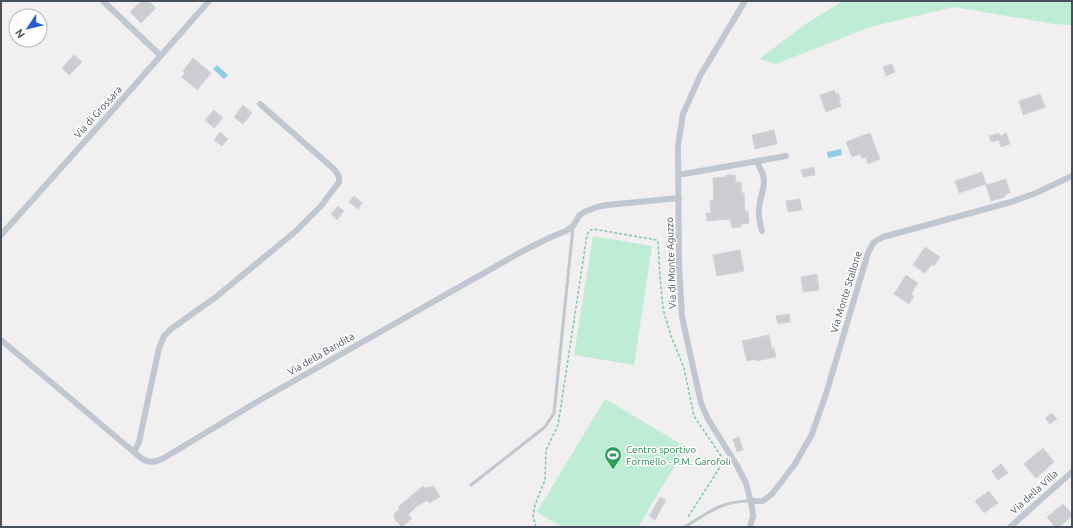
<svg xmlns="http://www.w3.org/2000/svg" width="1073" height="528" font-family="Ubuntu,sans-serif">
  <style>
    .green { fill: #bfecd5 }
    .water { fill: #8ecce7 }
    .building { fill: #cccdd3; stroke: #d3d4da }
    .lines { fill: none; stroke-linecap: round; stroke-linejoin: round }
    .path { stroke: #79c9a9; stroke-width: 1.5; stroke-dasharray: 3 2; stroke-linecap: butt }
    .lane { stroke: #c0c7d0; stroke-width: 3 }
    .street { stroke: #c0c7d0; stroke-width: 6 }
    .labels { text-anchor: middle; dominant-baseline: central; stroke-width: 3; stroke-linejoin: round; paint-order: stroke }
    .street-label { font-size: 10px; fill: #48505b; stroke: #fff }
    .leisure-label { font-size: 10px; fill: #27864d; stroke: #fff; text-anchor: start }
  </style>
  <rect width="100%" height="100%" fill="#f1efef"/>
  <path class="green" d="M843,1H1072V25L1054,24L954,7L870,27L776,64L759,59L807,23Z
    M593,236L652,246L634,365L574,355Z
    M605,399L686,447L638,527H562L537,512Z"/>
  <path class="water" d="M217,65L228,75L224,79L213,69Z
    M841,149L842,155L828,158L827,152Z"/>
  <path class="building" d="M142,1H149L156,8L141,23L130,12Z
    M74,55L82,62L69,75L62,68Z
    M193,58L211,73L197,90L182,77L185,73L183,71Z
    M892,64L895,72L886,76L883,67Z
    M834,90L836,94L838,93L841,100L839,101L841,106L826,112L820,95Z
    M1040,94L1045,107L1023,115L1019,101Z
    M243,105L252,113L243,124L234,117Z
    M214,110L223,118L214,128L205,120Z
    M774,130L777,144L755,149L752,135Z
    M220,132L228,139L222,146L214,140Z
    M870,133L880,159L868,164L866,157L862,158L860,154L852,157L846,142Z
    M999,133L1000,136L1006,133L1010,144L1001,147L999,140L991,142L989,136Z
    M814,167L815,175L803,177L801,170Z
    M982,172L986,184L959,193L955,181Z
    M726,175H735L736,183L741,182L742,193H744L745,211H748L749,223L741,224V227L732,228L730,219L707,221L706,213H711L710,200H714L713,178L726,177Z
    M1006,179L1010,193L1004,195L1005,197L991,201L986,185Z
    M354,196L362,203L358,209L349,202Z
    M800,199L802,210L788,212L786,201Z
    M338,206L344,211L337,220L331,214Z
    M925,247L940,257L934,266L932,264L925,273L913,265Z
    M740,250L744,271L717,276L713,255Z
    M817,274L819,290L803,292L801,277Z
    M906,275L918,283L911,294L914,296L909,304L894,294Z
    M789,314L790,322L778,324L776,316Z
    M769,335L772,349L774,348L776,357L756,361V359L747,361L742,341Z
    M1052,413L1057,419L1050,424L1045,418Z
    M739,437L743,450L737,452L733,439Z
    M1043,448L1054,462L1036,478L1024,464Z
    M1001,464L1008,473L998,480L992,471Z
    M423,486L425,488L434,486L440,497L429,503L428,500L417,506L408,515L412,518L402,527L395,520L394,514L400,509L398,507Z
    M989,491L998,503L984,513L975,501Z
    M660,497L666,500L655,520L649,516Z
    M1063,504L1072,514V516L1059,527H1055L1047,517Z"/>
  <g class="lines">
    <path class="path" d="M536,527L533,516L535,505L545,480L546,450L558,425L587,235L589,231L593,229L657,240L658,242L660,276L663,309L671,336L684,368L694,416L721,456L722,461L720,467L688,517"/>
    <path class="lane" d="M471,485L545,427L554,413L573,227
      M685,527C709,512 721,501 751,501"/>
    <path class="street" d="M103,1L161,56
      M745,1L700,76L683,114L678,146L679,265L682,317L701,403L708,419L736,464L746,483L752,507L753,516L750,527
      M756,161C771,185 761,186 759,209C758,216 760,223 762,231
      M678,175L786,156
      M1,235L104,120L209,1
      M1,340L141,458C149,464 156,462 164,458L262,399L521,252L551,237L566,231L573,226L579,216L584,212L597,207L607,205L679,198
      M134,452L139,442L159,348L164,336L171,329L216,297L296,231L321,206L339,182V177L335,170L260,104
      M751,501H763L772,494L795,464L812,434L826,394L868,253L874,242L883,237L1011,202L1036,193L1072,176
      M1010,527L1072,472"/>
  </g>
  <defs>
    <g id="stadium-pin" transform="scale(0.9)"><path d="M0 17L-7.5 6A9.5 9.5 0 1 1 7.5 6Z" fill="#2e9e5b" stroke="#fff"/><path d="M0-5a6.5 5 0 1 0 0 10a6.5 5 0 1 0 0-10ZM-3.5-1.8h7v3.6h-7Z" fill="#fff"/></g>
  </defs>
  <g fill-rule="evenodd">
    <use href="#stadium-pin" x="613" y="455"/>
  </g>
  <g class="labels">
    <g class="street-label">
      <text transform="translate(98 112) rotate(-48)">Via di Grossara</text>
      <text transform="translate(671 263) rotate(-92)">Via di Monte Aguzzo</text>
      <text transform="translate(846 292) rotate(-73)">Via Monte Stallone</text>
      <text transform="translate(321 354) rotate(-30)">Via della Bandita</text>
      <text transform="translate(1034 492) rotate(-42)">Via della Villa</text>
    </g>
    <g class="leisure-label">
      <text x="626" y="449">Centro sportivo<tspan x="626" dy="12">Formello - P.M. Garofoli</tspan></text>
    </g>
  </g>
  <rect width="1073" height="528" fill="none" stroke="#48505b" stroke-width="4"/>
  <g transform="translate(28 28) rotate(235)"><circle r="19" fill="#ffffff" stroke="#b6b9bd"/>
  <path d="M0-3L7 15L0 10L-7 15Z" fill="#2360d7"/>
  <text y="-6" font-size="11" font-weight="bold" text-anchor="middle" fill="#48505b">N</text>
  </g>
</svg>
